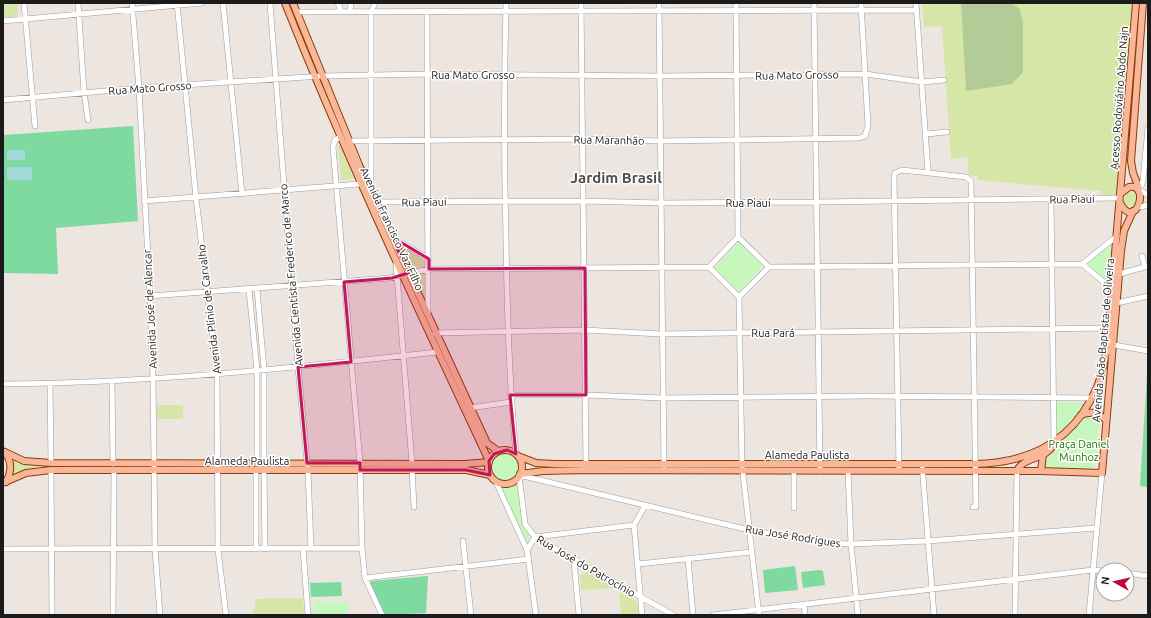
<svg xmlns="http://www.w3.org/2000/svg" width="1151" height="618" font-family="Ubuntu,sans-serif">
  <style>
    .grass { fill: #d6e6a7 }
    .forest { fill: #b3cb96 }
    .park { fill: #c7f7bd }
    .pitch { fill: #7fdaa0 }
    .water { fill: #a1d9d8 }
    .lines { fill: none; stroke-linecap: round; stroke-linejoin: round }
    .minor-casing { stroke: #9c9c9c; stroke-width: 6 }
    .major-casing { stroke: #8d3d04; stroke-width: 8 }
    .minor { stroke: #fff; stroke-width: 5 }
    .major { stroke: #f9b799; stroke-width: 6 }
    .marked { fill: #c2185b; fill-opacity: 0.2; stroke: #c2185b; stroke-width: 3; stroke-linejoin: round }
    .labels { text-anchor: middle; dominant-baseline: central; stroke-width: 3; stroke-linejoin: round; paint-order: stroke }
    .street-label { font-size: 11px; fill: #1b1b1b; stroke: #fff }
    .park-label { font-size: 11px; fill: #20740e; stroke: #fff }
    .district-label { font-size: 15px; font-weight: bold; fill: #4e4e4e; stroke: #fff }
  </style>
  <rect width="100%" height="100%" fill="#ece5e0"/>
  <path class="grass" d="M3,3H18L17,17H3Z
    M922,3L961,4L966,91L1023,22L1020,9L1009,3H1133L1120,193L1116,196L1101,195V191L978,180L977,176L969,175L967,157L951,159L942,26L924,27Z
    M338,146H340L354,179L341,180Z
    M1124 199a7 7 0 1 1 14 0a7 7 0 1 1-14 0Z
    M401,246L423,260L426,263L425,266L413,269L409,268Z
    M422,274L426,276V300L424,301L413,277Z
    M157,405H183V419H157Z
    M13,460L40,467L13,474Z
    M588,572L615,588L581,590L580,575Z
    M619,590L637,602L638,615H621Z
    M303,598L304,615H253L256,599Z"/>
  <path class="forest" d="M955,3H1011L1020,9L1023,22V72L1012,84L966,91L961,4Z"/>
  <path class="park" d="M739,242L763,266L739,292L714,268Z
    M1110,246L1113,247L1109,283L1087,266V263Z
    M1055,402L1085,403L1059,435L1056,432Z
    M1086,417L1093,418L1100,422L1094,468H1045L1044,463L1046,459L1055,452L1082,418Z
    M492 467a13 13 0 1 1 26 0a13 13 0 1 1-26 0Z
    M518,482L525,527L531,537L526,542L501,487L510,486Z
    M313,601L348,602V615H310L309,613L314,612Z"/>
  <path class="pitch" d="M133,126L138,221L56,228L58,274L3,273V135Z
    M1147,375L1148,376V487L1140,486Z
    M795,566L798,590L765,593L763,570Z
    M820,570L823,571L825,585L803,588L801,572Z
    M428,576L426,613L384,615L370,583L371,581Z
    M341,582L342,596L311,597L310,583Z"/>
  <path class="water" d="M7,150H25V160H7Z
    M7,167H32V180H7Z"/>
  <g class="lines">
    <g class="minor-casing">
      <path id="minor" d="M24,3L35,126
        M78,3L84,92L88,120
        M132,3L139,88L150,296L153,378L155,549L160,615
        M177,3L196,198L217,373L218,550L226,615
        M223,3L242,194
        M270,3L298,367L308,471L311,548
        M338,3L341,11
        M506,3C504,82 504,161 506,239C507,311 509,382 516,454
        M581,3L586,468
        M659,3L664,468
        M814,3L820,471
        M916,3L928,172
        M350,11L351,3
        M297,12L917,10
        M427,12L428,315
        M3,21L202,3
        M3,100L139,88L322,76L428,74L660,76L865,74L922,82L944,80
        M926,134L947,132
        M340,137L335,140L333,147L360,463L362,548L365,578L382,615
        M349,141L583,139L660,141L859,138L865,136L868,126L861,3
        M1140,189L1143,181L1148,128
        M371,191V12L375,3
        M1143,192L1148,195
        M1051,199L1054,443
        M144,201L360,184
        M376,202L584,201L661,203L817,202L1119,198
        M1141,207L1148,205
        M392,237L429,259
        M738,237L769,267L739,297
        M1142,256L1145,267
        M396,263L412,463
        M1082,264L1112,289
        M709,267L739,297L742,465L759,615
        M709,267L738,237L736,3
        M769,267L1082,264L1117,236
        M1119,274L1148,266
        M257,289L264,369V464
        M249,290L257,370V464
        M150,296L390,278L429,269L709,267
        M1117,303L1148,296
        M435,333L585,330L661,334L1110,328
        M1114,345L1148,351
        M112,381L113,464
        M3,384C148,383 293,368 437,352
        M50,384L51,463
        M510,395H586L663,398L869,396L1091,398
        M470,408L511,402
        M922,464L934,615
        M899,468L894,176L895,173L902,170L966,177L971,181L976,507H973
        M412,469L414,507
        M51,470L52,615
        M256,471V549
        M264,471L265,549
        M794,471V508
        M848,471L851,544L858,615
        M519,475L749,530L824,543L851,544L927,541L1096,528
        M519,476L525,524L535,537L673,615
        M495,480L527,550L536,615
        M535,537L634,525
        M463,541L471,615
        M303,548L308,615
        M3,549L362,548
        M527,550L535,537
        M688,559L693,615
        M574,561L579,615
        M638,564L751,552
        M1127,573L1148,576
        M365,578L529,559
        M804,605L805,615
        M113,615L114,470
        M642,615L634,525L645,506
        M713,615L1093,570L1103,571
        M1015,615L1017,471
        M1089,615L1102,473"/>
    </g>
    <g class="major-casing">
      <path id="major" d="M285,3C347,159 418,309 489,461
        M293,3L359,165L487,443L498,451
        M1139,188L1133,173L1131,161L1143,3
        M1120,203C1136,232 1151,183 1129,187L1121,193
        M1081,415C1091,411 1097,412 1106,420
        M488 467a17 17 0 1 1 34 0a17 17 0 1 1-34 0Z
        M5,452L24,461L51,463L465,464L489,462
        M5,452C12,462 12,471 6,482
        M518,456L536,463L554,464H975C1031,463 1074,441 1097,387C1102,375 1104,361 1107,349L1136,3
        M1017,471C1022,457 1046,460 1054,444
        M1041,471L1043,455
        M520,474L543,471L586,470L1041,471L1102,473L1121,251L1124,231L1133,211
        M5,482L26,473L51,470H466L490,475"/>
    </g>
    <use href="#minor" class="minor"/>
    <use href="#major" class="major"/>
  </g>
  <path class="marked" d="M392,237L429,259V269L585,268L586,395H510L516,454L507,450L494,454L489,461L490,475L466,470H360V463H307L298,367L351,362L344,282L392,278L408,273Z"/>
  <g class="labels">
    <g class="street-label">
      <text x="473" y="75">Rua Mato Grosso</text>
      <text transform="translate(797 75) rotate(-1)">Rua Mato Grosso</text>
      <text transform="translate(150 88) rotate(-4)">Rua Mato Grosso</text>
      <text transform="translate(1119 98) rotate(-86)">Acesso Rodoviário Abdo Najn</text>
      <text transform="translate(609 140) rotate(1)">Rua Maranhão</text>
      <text transform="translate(1072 199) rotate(-1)">Rua Piauí</text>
      <text transform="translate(424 202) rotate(-1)">Rua Piauí</text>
      <text x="748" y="203">Rua Piauí</text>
      <text transform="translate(392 229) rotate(65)">Avenida Francisco Vaz Filho</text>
      <text transform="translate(291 275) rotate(-95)">Avenida Cientista Frederico de Marco</text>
      <text transform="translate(150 309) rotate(-93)">Avenida José de Alencar</text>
      <text transform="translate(209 309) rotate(-97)">Avenida Plínio de Carvalho</text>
      <text x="773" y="333">Rua Pará</text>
      <text transform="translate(1103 340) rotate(-85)">Avenida João Baptista de Oliveira</text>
      <text x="807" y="455">Alameda Paulista</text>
      <text x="247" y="461">Alameda Paulista</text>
      <text transform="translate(793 536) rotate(9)">Rua José Rodrigues</text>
      <text transform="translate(586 566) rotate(30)">Rua José do Patrocínio</text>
    </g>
    <g class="park-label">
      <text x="1079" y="444">Praça Daniel<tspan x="1079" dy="13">Munhoz</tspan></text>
    </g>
    <g class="district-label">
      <text x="616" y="177">Jardim Brasil</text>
    </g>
  </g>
  <rect width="1151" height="618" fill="none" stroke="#1b1b1b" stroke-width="8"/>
  <g transform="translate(1115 582) rotate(278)"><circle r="19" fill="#ffffff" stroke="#a4a4a4"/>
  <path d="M0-3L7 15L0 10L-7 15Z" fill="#c00636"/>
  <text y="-6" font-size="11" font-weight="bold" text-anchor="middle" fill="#1b1b1b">N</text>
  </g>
</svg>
